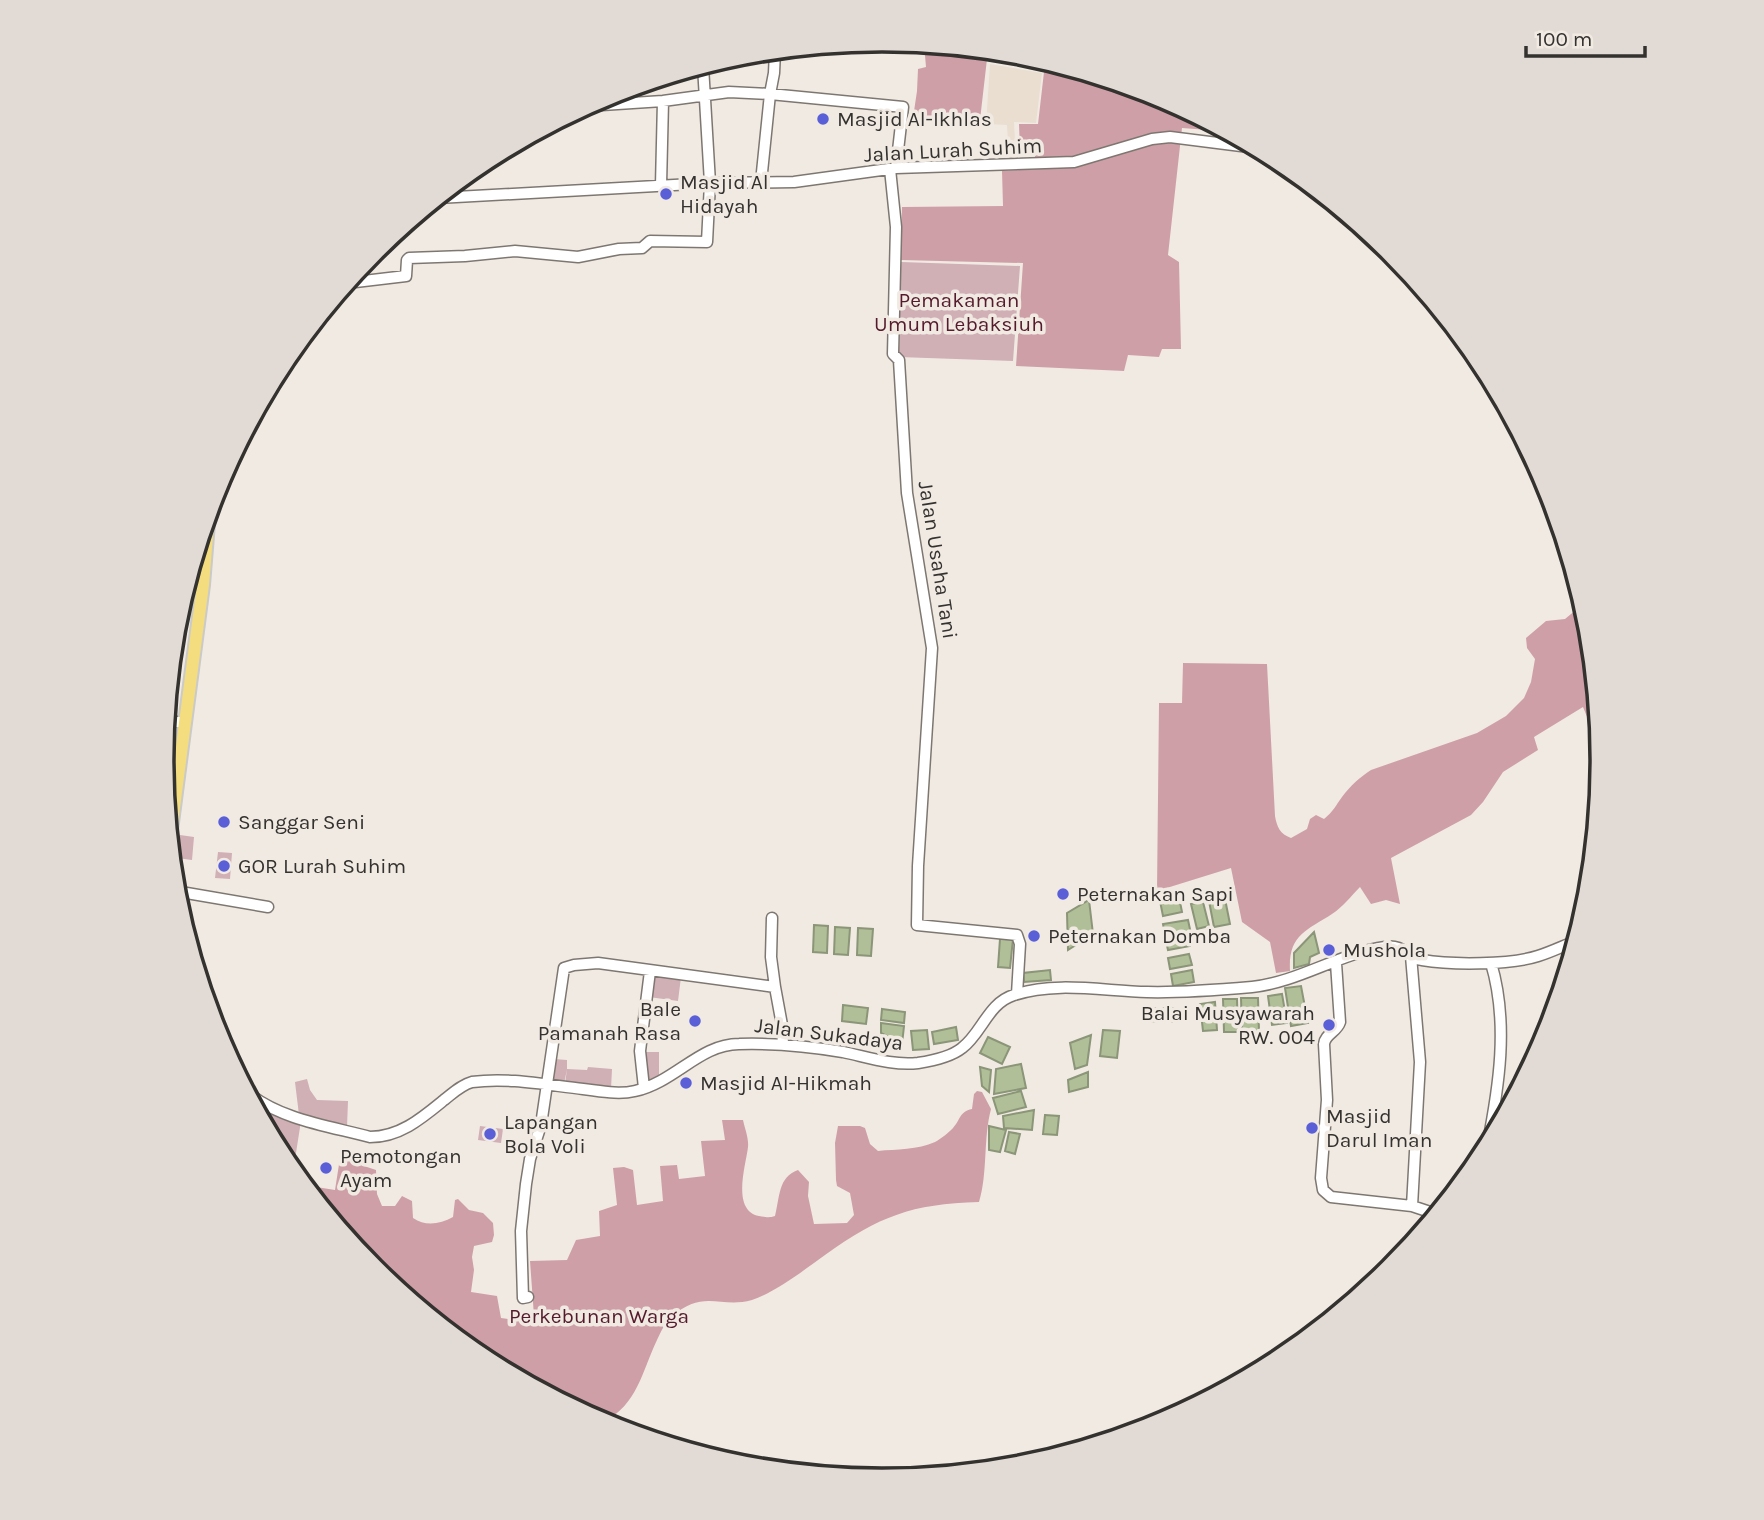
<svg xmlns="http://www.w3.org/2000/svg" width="1764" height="1520" font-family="Karla,sans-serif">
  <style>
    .built { fill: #eaded1 }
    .green { fill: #d0afb5 }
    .forest { fill: #cf9fa8 }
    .water { fill: #b0bf97; stroke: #8b9578; stroke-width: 2 }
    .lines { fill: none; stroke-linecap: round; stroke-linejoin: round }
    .minor-casing { stroke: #7e7771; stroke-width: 13 }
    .major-casing { stroke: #cacac9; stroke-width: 16 }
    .minor { stroke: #fff; stroke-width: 10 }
    .major { stroke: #f3dd7e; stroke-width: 12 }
    .poi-dot { fill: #5a5fd7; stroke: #f1eae3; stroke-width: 2.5 }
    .labels { text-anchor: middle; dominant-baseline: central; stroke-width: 7; stroke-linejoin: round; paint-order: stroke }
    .poi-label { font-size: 21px; fill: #34322f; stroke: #f1eae3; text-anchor: start }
    .street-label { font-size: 21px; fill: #34322f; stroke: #f1eae3 }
    .park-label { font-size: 21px; fill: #551b2c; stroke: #f1eae3 }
    .rim { fill: none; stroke: #34322f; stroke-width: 3.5 }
  </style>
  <rect width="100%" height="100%" fill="#f1eae3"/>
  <path class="built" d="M990,64L1042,73L1036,123L1014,122L1016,159H1009L1007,125L986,124Z"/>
  <path class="green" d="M901,262L1020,266L1013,361L899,357Z
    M162,762H173L167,812Z
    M180,835L194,837L192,860L177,858Z
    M218,852L232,853L230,879L215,878Z
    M651,974L681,977L678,1001L649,997Z
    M641,1052H659V1081L645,1086Z
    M554,1059L567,1060V1069L587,1070L588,1067L612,1069L611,1089L565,1084L567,1069L564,1084L551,1082Z
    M307,1079L310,1090L317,1100L348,1101L347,1127L299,1115L295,1082Z
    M250,1098L301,1121L293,1172L283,1160Z
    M480,1126L503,1129L501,1143L478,1140Z"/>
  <path class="forest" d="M924,44L1023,54L1158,95L1209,123L1208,130L1182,128L1168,255L1179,262L1181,349H1162L1159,357L1128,355L1124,371L1016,366L1023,263L901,260L902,207L1003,206L1002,171L1035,169V154L1020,153L1019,124H1038L1044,72L987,59L980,120L913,118L917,91L918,69L926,67Z
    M1583,604C1591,629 1593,648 1584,673L1594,679L1601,751L1583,707L1534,737L1538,750L1503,772L1483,802L1471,815L1391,858L1400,904L1386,900L1371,904L1360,887C1351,896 1343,907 1332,914C1306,931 1288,935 1290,971L1276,973L1270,942L1242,922L1231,868L1157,891L1159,703H1182L1183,663L1267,664L1275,816C1277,827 1280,834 1291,838L1307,829L1310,819L1316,815L1324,819C1333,812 1336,805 1342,797C1350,786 1360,777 1371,770L1477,733L1506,716L1524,698L1531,682L1535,659L1527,648L1526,638L1546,621L1565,619Z
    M977,1091L982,1092L991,1109C983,1139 988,1173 979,1202C911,1204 880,1216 825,1255C804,1270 776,1292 752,1300C720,1309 702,1288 671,1318C664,1324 661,1332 657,1340C641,1374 638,1403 603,1423L482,1358L373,1269L304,1185L335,1190L340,1158L376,1170L377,1194L382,1206H395L402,1196L412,1201L413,1218C426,1227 440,1224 453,1217L455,1200L458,1199L469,1210L483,1213L493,1223L494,1235L492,1242L474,1246L472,1257L474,1270L471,1292L497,1296L501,1318L517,1320L534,1316L530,1261L567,1260L576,1240L600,1236L599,1211L617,1205L613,1168L624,1167L633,1170L637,1205L663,1201L660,1166L677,1165L679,1179L705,1176L701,1141L725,1140L722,1120H743C745,1129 749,1139 748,1147C746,1165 731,1210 759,1216C766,1217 769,1218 775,1216C780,1197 778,1177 798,1170L809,1182L808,1196L814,1224L847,1223L854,1215L850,1193L837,1186L836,1180L835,1143L838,1126H860L865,1128L870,1144L878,1151C896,1149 918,1150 935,1142C941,1139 949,1132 953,1128C961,1119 959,1112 972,1109L974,1094Z"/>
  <path class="water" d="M1179,897L1182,912L1163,916L1160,901Z
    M1225,899L1230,924L1214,927L1209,901Z
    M1089,900L1093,934L1068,950L1067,913Z
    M1203,902L1209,926L1197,929L1191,904Z
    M1188,920L1191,934L1166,939L1163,924Z
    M814,925L828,926L827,953L813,952Z
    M835,927L850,928L848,955L834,954Z
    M858,928L873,929L871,956L857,955Z
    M1314,932L1319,953L1310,957L1309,964L1294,968V953Z
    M1189,937L1190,946L1168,950L1166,941Z
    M1000,939H1013L1010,968L998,967Z
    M1189,954L1192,965L1170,969L1168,958Z
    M1050,970L1051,980L1024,982L1023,973Z
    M1192,970L1194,982L1173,986L1171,974Z
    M1301,986L1308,1023L1291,1026L1285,988Z
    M1282,994L1287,1023L1272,1025L1268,996Z
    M1258,998L1259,1031L1242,1032L1241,998Z
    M1223,999H1237L1238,1032H1224Z
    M1215,1002L1217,1030L1203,1031L1200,1004Z
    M843,1005L868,1008L866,1024L842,1021Z
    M1148,1008H1174L1173,1022L1148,1021Z
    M882,1009L905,1012L904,1023L881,1020Z
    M881,1023L904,1026L902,1044L881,1033Z
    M956,1027L958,1040L934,1044L932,1032Z
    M927,1030L929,1049L913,1050L911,1031Z
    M1103,1030L1120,1031L1117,1058L1100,1056Z
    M1091,1035L1087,1065L1075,1069L1070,1043Z
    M988,1037L1010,1047L1002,1064L980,1053Z
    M1021,1064L1026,1088L994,1094L996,1069Z
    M980,1067L991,1070L989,1092L982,1086Z
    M1088,1072V1087L1069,1092L1068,1080Z
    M1021,1091L1026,1107L998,1114L993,1098Z
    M1034,1110L1032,1130L1004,1128L1003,1116Z
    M1045,1115L1059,1116L1057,1135L1043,1134Z
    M989,1126L1006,1130L1000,1152L989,1150Z
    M1009,1132L1020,1134L1015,1154L1005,1151Z"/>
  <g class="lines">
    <g class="minor-casing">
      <path id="minor" d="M587,106L663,101L729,92L770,94L774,73L775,51
        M890,169L896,227L893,354L899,360L907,493L932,648L918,866L917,925L1017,935L1020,944L1017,994
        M761,182L770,94L903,107L896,168
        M661,185L663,101
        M438,198L710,183L794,182L896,168L1074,162L1152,139L1170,137L1257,148
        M347,283L406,276L407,260L409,258L465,256L515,251L578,257L619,249L642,248L650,241L707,242L710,183L703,66
        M166,722H185
        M163,752H181
        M175,891L268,907
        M1336,963L1340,1022C1337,1032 1325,1034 1324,1044L1327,1100L1321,1178L1323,1190L1331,1197L1412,1206L1420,1062L1411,956
        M775,987L782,1025L783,1044
        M644,1088L640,1051L650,971
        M248,1093C282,1120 329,1126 370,1137C400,1137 422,1118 444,1100C453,1093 461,1085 472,1082C508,1077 547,1085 583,1089C600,1091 618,1095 635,1091C675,1082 700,1044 739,1044C774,1043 808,1046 843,1052C867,1057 893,1066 918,1063C931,1061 951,1057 962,1048C982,1033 988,1003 1014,995C1056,981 1103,991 1147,992C1182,993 1217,990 1252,987C1299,982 1340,953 1385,947C1405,944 1406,958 1422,960C1451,965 1510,965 1538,956C1551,952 1563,946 1576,941
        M1487,1147C1499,1087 1509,1023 1491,963
        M1412,1206L1436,1214
        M528,1297L523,1298L521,1231L526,1184L530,1159L541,1125L564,968L574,965L598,963L775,987L771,957L772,918"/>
    </g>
    <g class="major-casing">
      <path id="major" d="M170,838L203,585L209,511"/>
    </g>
    <use href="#minor" class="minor"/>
    <use href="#major" class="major"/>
  </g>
  <g class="poi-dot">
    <circle cx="823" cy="119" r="7"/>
    <circle cx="666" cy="194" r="7"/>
    <circle cx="224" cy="822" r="7"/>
    <circle cx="224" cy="866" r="7"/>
    <circle cx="1063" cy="894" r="7"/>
    <circle cx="1034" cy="936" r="7"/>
    <circle cx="1329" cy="950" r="7"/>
    <circle cx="695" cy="1021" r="7"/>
    <circle cx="1329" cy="1025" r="7"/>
    <circle cx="686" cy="1083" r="7"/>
    <circle cx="1312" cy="1128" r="7"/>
    <circle cx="490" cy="1134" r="7"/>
    <circle cx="326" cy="1168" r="7"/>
  </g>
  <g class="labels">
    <g class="poi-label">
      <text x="837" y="119">Masjid Al-Ikhlas</text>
      <text x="680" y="182">Masjid Al<tspan x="680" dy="24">Hidayah</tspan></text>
      <text x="238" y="822">Sanggar Seni</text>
      <text x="238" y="866">GOR Lurah Suhim</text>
      <text x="1077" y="894">Peternakan Sapi</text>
      <text x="1048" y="936">Peternakan Domba</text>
      <text x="1343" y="950">Mushola</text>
      <text x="681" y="1009" text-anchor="end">Bale<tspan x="681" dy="24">Pamanah Rasa</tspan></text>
      <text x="1315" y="1013" text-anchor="end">Balai Musyawarah<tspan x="1315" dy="24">RW. 004</tspan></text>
      <text x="700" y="1083">Masjid Al-Hikmah</text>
      <text x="1326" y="1116">Masjid<tspan x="1326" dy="24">Darul Iman</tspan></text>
      <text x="504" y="1122">Lapangan<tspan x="504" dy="24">Bola Voli</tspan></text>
      <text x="340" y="1156">Pemotongan<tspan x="340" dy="24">Ayam</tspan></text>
    </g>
    <g class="street-label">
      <text transform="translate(953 150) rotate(-3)">Jalan Lurah Suhim</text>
      <text transform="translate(938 560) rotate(81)">Jalan Usaha Tani</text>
      <text transform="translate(829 1034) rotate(7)">Jalan Sukadaya</text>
    </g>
    <g class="park-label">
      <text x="959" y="300">Pemakaman<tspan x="959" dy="24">Umum Lebaksiuh</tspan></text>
      <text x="599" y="1316">Perkebunan Warga</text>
    </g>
  </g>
  <path d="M0 0H1764V1520H0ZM174 760a708 708 0 1 1 1416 0a708 708 0 1 1-1416 0Z" fill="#e2dbd5" fill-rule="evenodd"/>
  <path class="rim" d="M174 760a708 708 0 1 1 1416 0a708 708 0 1 1-1416 0Z"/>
  <path d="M1526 46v10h119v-10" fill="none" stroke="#34322f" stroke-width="3.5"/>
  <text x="1536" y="46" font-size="21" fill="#34322f" stroke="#f1eae3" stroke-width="5" paint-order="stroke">100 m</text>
</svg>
